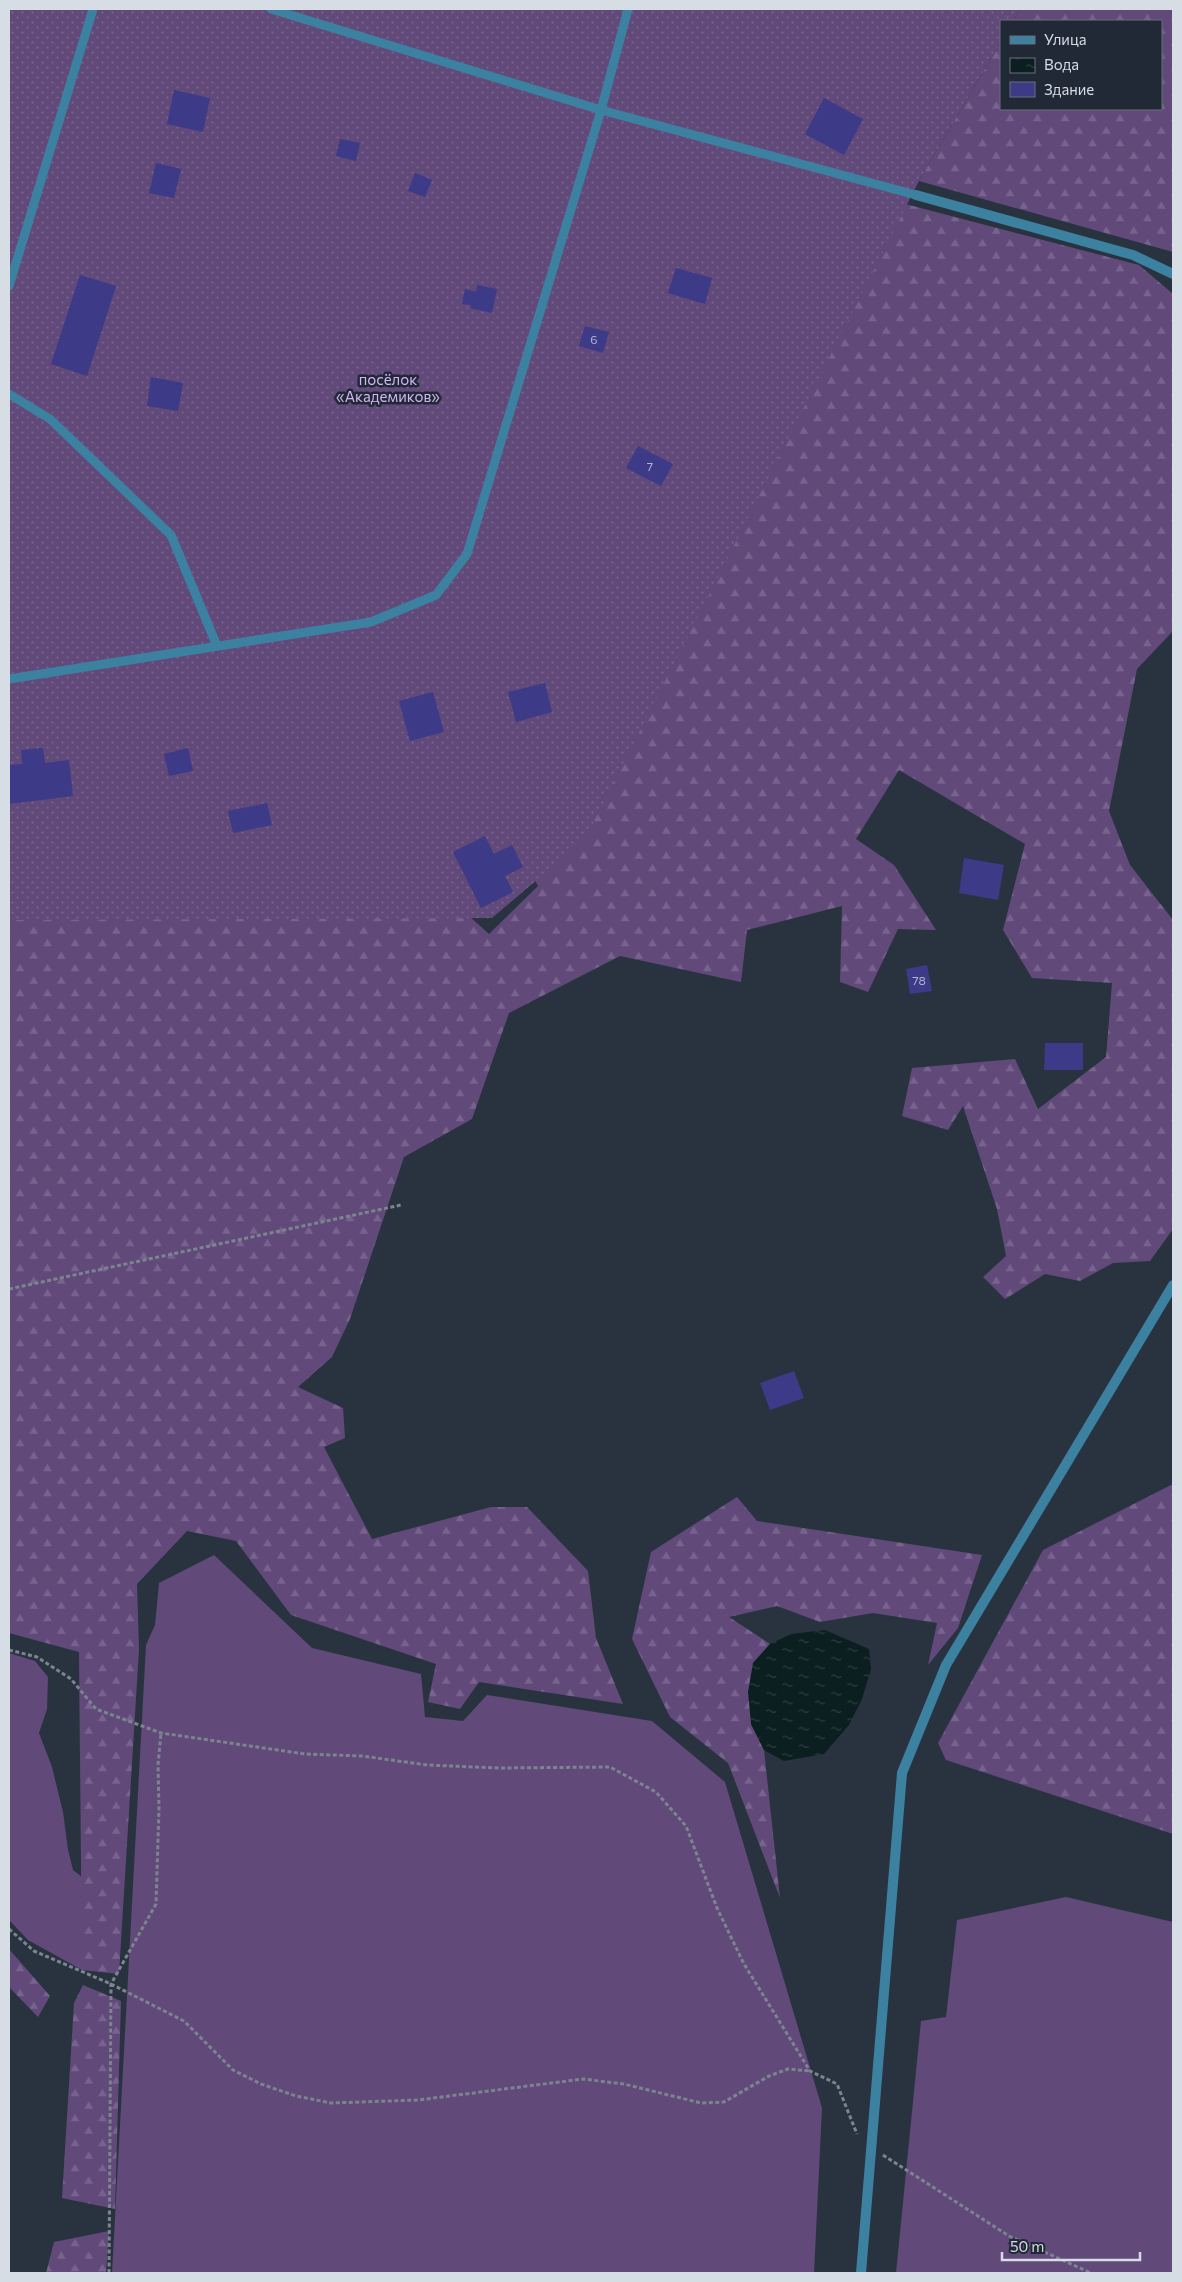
<svg xmlns="http://www.w3.org/2000/svg" width="1182" height="2282" font-family="Commissioner,sans-serif">
  <style>
    .grass { fill: #61497a }
    .forest { fill: url(#forest-firs) }
    .garden { fill: url(#garden-dots) }
    .water { fill: url(#water-ripples) }
    .building { fill: #3d3a88 }
    .lines { fill: none; stroke-linecap: round; stroke-linejoin: round }
    .path { stroke: #7c848f; stroke-width: 3; stroke-dasharray: 4 2.5; stroke-linecap: butt }
    .lane { stroke: #3c81a0; stroke-width: 9 }
    .street { stroke: #3c81a0; stroke-width: 10 }
    .labels { text-anchor: middle; dominant-baseline: central; stroke-width: 5; stroke-linejoin: round; paint-order: stroke }
    .number-label { font-size: 12px; fill: #b0b4ce }
    .park-label { font-size: 15px; fill: #d4b5f5; stroke: #202935 }
  </style>
  <defs>
    <pattern id="forest-firs" width="22" height="20" patternUnits="userSpaceOnUse" patternTransform="scale(1.25)"><rect width="22" height="20" fill="#61497a"/><path d="M5 1l3.5 6h-7zM16 11l3.5 6h-7z" fill="#77638d"/></pattern>
    <pattern id="garden-dots" width="8" height="8" patternUnits="userSpaceOnUse" patternTransform="scale(1.25)"><rect width="8" height="8" fill="#61497a"/><path d="M2 2h.1M6 6h.1" fill="none" stroke="#77638d" stroke-width="1.8" stroke-linecap="round"/></pattern>
    <pattern id="water-ripples" width="26" height="14" patternUnits="userSpaceOnUse" patternTransform="scale(1.25)"><rect width="26" height="14" fill="#0b1e20"/><path d="M2 4q2-2 4 0t4 0M15 11q2-2 4 0t4 0" fill="none" stroke="#2e3e40"/></pattern>
  </defs>
  <rect width="100%" height="100%" fill="#293340"/>
  <path class="grass" d="M214,1555L312,1648L421,1674L425,1717L463,1721L487,1695L652,1721L725,1782L822,2108L814,2273H112L146,1645L155,1625L159,1583Z
    M9,1653L35,1661L48,1677L47,1709L39,1733L52,1767L63,1812L68,1850L73,1870L82,1877V1970L28,1940L9,1920Z
    M1066,1897L1173,1922V2273H896L921,2021L946,2017L957,1920Z"/>
  <path class="forest" d="M1020,9H1173V252L919,181L1001,41V109H1161V21H1013Z
    M614,128L1139,265L1173,294V631L1137,669L1109,811L1130,865L1173,920V1229L1150,1261L1113,1263L1080,1281L1045,1274L1005,1299L983,1277L1006,1256L997,1209L963,1106L948,1130L902,1116L912,1068L1015,1059L1038,1109L1106,1057L1112,983L1032,978L1003,930L1025,844L899,770L856,839L894,865L936,930L898,929L868,992L840,982L842,906L747,930L741,982L620,956L509,1013L472,1119L404,1157L350,1319L332,1357L298,1387L343,1408L345,1438L324,1447L372,1539L491,1507H527L588,1571L596,1638L623,1704L479,1682L460,1709L428,1702L436,1664L291,1615L236,1541L187,1531L137,1584L139,1649L119,1974L82,1970L79,1652L9,1633V837L323,785L489,934L538,886L512,838Z
    M1173,1484V1834L946,1760L938,1743L1043,1550Z
    M737,1497L757,1521L982,1555L958,1628L928,1665L937,1623L873,1613L820,1622L777,1606L729,1617L770,1644L753,1663L751,1724L764,1750L780,1898L728,1763L670,1717L632,1639L651,1552Z
    M9,1949L50,1996L38,2017L9,1987Z
    M83,1985L121,2001L115,2209L62,2198L74,2003Z
    M109,2231L106,2273H46L54,2242Z"/>
  <path class="garden" d="M9,9H1020L1013,21H1001V41L919,181L585,839L492,918L9,920Z"/>
  <path class="water" d="M825,1630L869,1649L871,1669L862,1699L849,1725L824,1754L784,1761L764,1750L751,1724L748,1692L753,1663L770,1644L791,1634Z"/>
  <path class="building" d="M174,90L210,98L203,132L167,124Z
    M824,98L863,119L844,155L805,134Z
    M340,139L360,143L356,161L336,156Z
    M156,163L181,169L174,198L149,193Z
    M415,173L432,180L425,197L408,191Z
    M676,268L712,278L705,304L668,293Z
    M80,275L116,286L87,376L51,364Z
    M477,285L497,289L492,313L470,308L471,305L462,304L465,289L476,292Z
    M585,326L609,332L603,353L579,346Z
    M151,377L183,383L178,411L147,406Z
    M638,446L673,464L661,486L626,468Z
    M545,683L552,712L516,722L508,692Z
    M433,692L444,732L410,741L399,701Z
    M43,748L45,763L69,760L73,796L9,804V765L22,764L21,750Z
    M188,748L193,771L169,776L164,754Z
    M267,803L272,825L233,833L228,811Z
    M485,836L494,854L512,845L523,867L505,876L513,892L481,908L453,852Z
    M964,858L1004,865L998,900L959,893Z
    M927,965L932,991L910,994L906,969Z
    M1045,1043H1083V1070H1044Z
    M794,1371L804,1398L770,1410L760,1383Z"/>
  <g class="lines">
    <path class="path" d="M9,1289L401,1205
      M9,1650L37,1657L71,1679L96,1709L161,1733L305,1754L362,1756L427,1765L499,1768L610,1767L656,1792L686,1826L717,1908L744,1964L810,2071L837,2084L857,2134
      M9,1929L34,1951L111,1984L184,2021L233,2070L261,2084L296,2096L331,2103L418,2100L583,2079L624,2084L701,2103L724,2102L769,2076L788,2069L810,2071
      M883,2155L1009,2236L1091,2273
      M109,2273L111,1984L156,1904L159,1808L158,1765L161,1733"/>
    <path class="lane" d="M271,9L601,110L916,195
      M9,286L93,9
      M9,394L50,419L171,535L217,646
      M9,679L371,622L436,595L467,554L601,110L628,9"/>
    <path class="street" d="M916,195L1133,255L1173,274
      M861,2273L902,1773L946,1665L1173,1285"/>
  </g>
  <g class="labels">
    <g class="number-label">
      <text x="594" y="339">6</text>
      <text x="650" y="466">7</text>
      <text x="919" y="980">78</text>
    </g>
    <g class="park-label">
      <text x="388" y="379">посёлок<tspan x="388" dy="17">«Академиков»</tspan></text>
    </g>
  </g>
  <rect width="1182" height="2282" fill="none" stroke="#d7dde5" stroke-width="20"/>
  <rect x="1000" y="20" width="162" height="90" fill="#202935" stroke="#69717b"/>
  <rect x="1010" y="36" width="25" height="8" fill="#3c81a0" stroke="#69717b"/>
  <text x="1044" y="45" font-size="15" fill="#d7dde5">Улица</text>
  <rect x="1010" y="58" width="25" height="15" fill="url(#water-ripples)" stroke="#69717b"/>
  <text x="1044" y="70" font-size="15" fill="#d7dde5">Вода</text>
  <rect x="1010" y="82" width="25" height="15" fill="#3d3a88" stroke="#69717b"/>
  <text x="1044" y="95" font-size="15" fill="#d7dde5">Здание</text>
  <path d="M1002 2252v8h138v-8" fill="none" stroke="#d7dde5" stroke-width="2.5"/>
  <text x="1010" y="2252" font-size="15" fill="#d7dde5" stroke="#202935" stroke-width="4" paint-order="stroke">50 m</text>
</svg>
